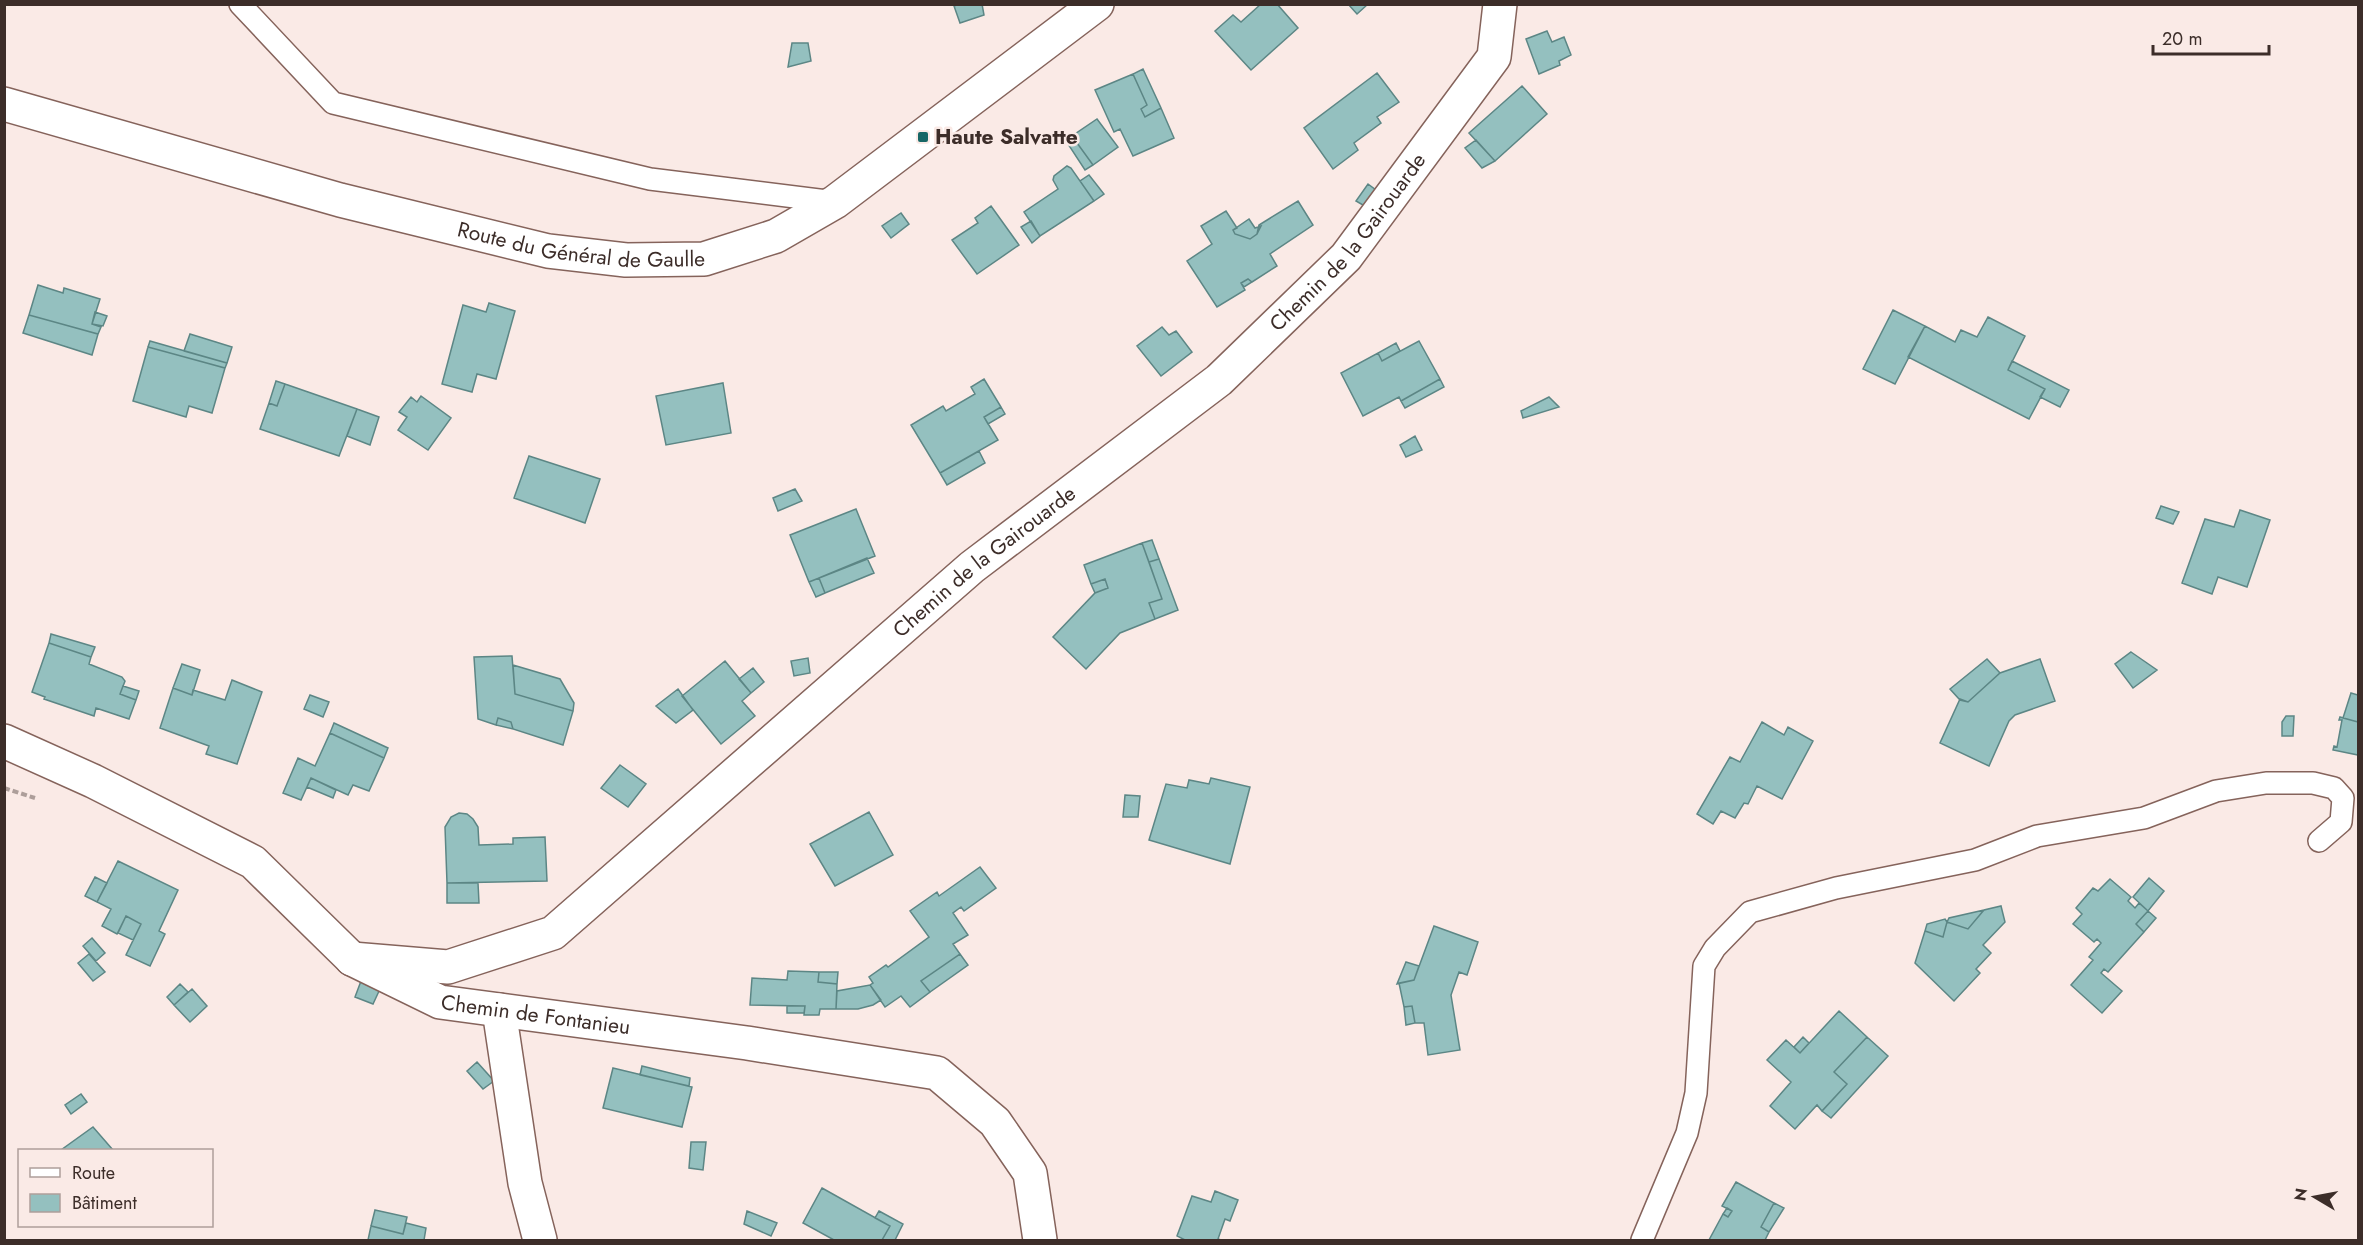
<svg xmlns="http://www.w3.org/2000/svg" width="2363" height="1245" font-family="Jost,sans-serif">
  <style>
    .building { fill: #94c0bf; stroke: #5c8685; stroke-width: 1.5 }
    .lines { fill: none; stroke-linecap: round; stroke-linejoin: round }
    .lane-casing { stroke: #85635b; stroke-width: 24 }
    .street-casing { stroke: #85635b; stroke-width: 36 }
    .secondary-casing { stroke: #85635b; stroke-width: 36 }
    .path { stroke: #ad9e9a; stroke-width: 4; stroke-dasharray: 6 3; stroke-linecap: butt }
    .lane { stroke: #fff; stroke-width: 21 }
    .street { stroke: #fff; stroke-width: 33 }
    .secondary { stroke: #fff; stroke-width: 33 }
    .poi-dot { fill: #176666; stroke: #faeae6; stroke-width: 2 }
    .labels { text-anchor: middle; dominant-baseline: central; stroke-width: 5; stroke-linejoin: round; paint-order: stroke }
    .poi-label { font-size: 21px; font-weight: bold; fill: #3c2d29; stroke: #faeae6; text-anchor: start }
    .street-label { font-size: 21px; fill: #3c2d29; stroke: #faeae6 }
  </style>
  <rect width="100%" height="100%" fill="#faeae6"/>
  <path class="building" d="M959,4H982L984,15L960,23L954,6Z
    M1261,4H1277L1298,28L1251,70L1215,31L1233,15L1241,22Z
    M1348,4H1368L1357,14Z
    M1547,31L1552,42L1564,37L1571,55L1559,61L1560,65L1539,74L1526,39Z
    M792,43H808L811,61L788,67Z
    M1143,69L1161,108L1145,117L1141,109L1147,105L1133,74Z
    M1377,73L1399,102L1377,117L1381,123L1354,143L1358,150L1333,169L1304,128Z
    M1133,74L1147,105L1141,109L1145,117L1161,108L1174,138L1133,156L1120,129L1114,132L1095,90Z
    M1522,86L1547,114L1495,161L1469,133Z
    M1097,119L1118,147L1093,165L1072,136Z
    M1072,136L1093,165L1085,170L1066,141Z
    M1476,140L1495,161L1482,168L1465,148Z
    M1067,166L1071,168L1094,201L1040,236L1024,212L1058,189L1053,180L1054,176Z
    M1089,175L1104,194L1094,201L1080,181Z
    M1368,184L1380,193L1368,208L1356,201Z
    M1298,201L1313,225L1270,254L1277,266L1252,282L1248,279L1241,283L1245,290L1217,307L1187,261L1212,244L1201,226L1226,211L1237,228L1233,230L1235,234L1250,239L1257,234L1259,225Z
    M991,206L1019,245L977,274L952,240L978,223L975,218Z
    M901,213L909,224L891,238L882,226Z
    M1249,219L1255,228L1261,226L1257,234L1250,239L1235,234L1233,230Z
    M1031,221L1040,236L1032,243L1021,227Z
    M1248,279L1252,282L1244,287L1241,283Z
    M38,285L63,293L64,288L100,299L92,324L101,327L98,334L29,315Z
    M489,303L515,311L496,379L477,374L472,392L442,384L463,305L486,312Z
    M1893,310L1925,326L1895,384L1863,369Z
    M95,312L107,316L103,326L92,324Z
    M29,315L98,334L92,355L23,333Z
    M1988,317L2025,336L2008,370L2045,389L2029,419L1908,357L1925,326L1955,342L1961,330L1977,337Z
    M1162,327L1169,335L1176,331L1192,352L1161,376L1137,346Z
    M190,334L232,347L227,363L184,351Z
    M150,341L227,363L225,368L148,347Z
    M1419,341L1440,379L1401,401L1399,397L1363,416L1341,373L1378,353L1382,361Z
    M1396,343L1400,351L1382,361L1378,353Z
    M148,347L225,368L212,413L189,406L186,417L133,401Z
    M2012,361L2069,390L2060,407L2040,397L2045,389L2008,370Z
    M984,379L1001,407L984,417L998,440L940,473L911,425L943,406L946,411L975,394L971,387Z
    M1440,379L1444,387L1405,408L1401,401Z
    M276,381L285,384L277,406L269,403Z
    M723,383L731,433L666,445L656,396Z
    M285,384L357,409L339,456L260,429L269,403L277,406Z
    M421,396L451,418L428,450L398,430L407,417L399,412L411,397L417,402Z
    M1549,397L1559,407L1523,418L1521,411Z
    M1001,407L1005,414L988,424L984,417Z
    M357,409L379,417L370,445L347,436Z
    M1415,436L1422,450L1406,457L1400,445Z
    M979,451L985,463L947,485L940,473Z
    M529,456L600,479L585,523L514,498Z
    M795,489L802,501L778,511L773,498Z
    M2161,506L2179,512L2173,524L2156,518Z
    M856,509L875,556L809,582L790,535Z
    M2240,510L2270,520L2247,587L2218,577L2212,594L2182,583L2205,519L2234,527Z
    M1152,540L1159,559L1149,562L1142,543Z
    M1142,543L1162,599L1149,603L1155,619L1120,633L1086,669L1053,637L1095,593L1108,588L1105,579L1091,584L1084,565Z
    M867,558L874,573L825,593L819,578Z
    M1159,559L1178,610L1155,619L1149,603L1162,599L1149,562Z
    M819,578L825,593L816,597L809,582Z
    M1105,579L1108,588L1095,593L1091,584Z
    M51,634L95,647L91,657L49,643Z
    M49,643L91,657L89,664L122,677L125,681L120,694L136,700L129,719L96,708L94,716L44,699L45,697L32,692Z
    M2131,652L2157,670L2133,688L2115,664Z
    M512,656L515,694L573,711L563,745L513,729L511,722L498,718L496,725L478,719L474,657Z
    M808,658L810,673L794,676L791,661Z
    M1987,659L2000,673L1968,702L1960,700L1950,689Z
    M2040,659L2055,701L2015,715L2009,721L1989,766L1940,743L1960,699L1968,702L2000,673Z
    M725,661L751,693L742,701L755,716L721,744L682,696Z
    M182,664L200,670L192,695L173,688Z
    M513,665L560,679L574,703L573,711L515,694Z
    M753,668L764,682L751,693L739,679Z
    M232,680L262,692L237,764L206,754L209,746L160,728L173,688L192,695L193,690L225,700Z
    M123,686L139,691L136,700L120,694Z
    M678,689L693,710L676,723L656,706Z
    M2351,693L2358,695V722L2343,718Z
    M310,695L329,702L323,717L304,709Z
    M2286,716H2294L2293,736H2282V722Z
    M2340,717L2358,722V755L2333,750L2334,746L2337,747L2342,720H2339Z
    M498,718L511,722L513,729L496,725Z
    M1762,722L1784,735L1788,727L1813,741L1782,799L1757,786L1748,804L1744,803L1735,818L1721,811L1713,824L1697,814L1730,757L1740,762Z
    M334,723L388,748L384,758L330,733Z
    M330,733L384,758L369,791L353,785L348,795L311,778L301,800L283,793L298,758L315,766Z
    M620,765L646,784L628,807L601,788Z
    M311,778L336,790L333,798L307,787Z
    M1211,778L1250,787L1230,864L1149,840L1166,784L1187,788L1189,780L1209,784Z
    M1125,795L1140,796L1138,817H1123Z
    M869,812L893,855L835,886L810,844Z
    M459,813L467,814L473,819L478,827L479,845L513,844V838L545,837L547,881L447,883L445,827L451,817Z
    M118,861L178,890L159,931L165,934L150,966L126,955L141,924L126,916L117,934L102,926L111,909L97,902Z
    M980,867L996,888L964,911L961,907L953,913L968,935L953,944L960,954L921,981L930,992L910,1007L901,996L885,1007L870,985L873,983L869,977L886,965L888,967L929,937L910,911L937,892L939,896Z
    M95,877L107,883L97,902L85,896Z
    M2149,878L2164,891L2148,911L2133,897Z
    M2110,879L2131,897L2128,901L2135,908L2139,903L2148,911L2136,924L2144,932L2108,972L2104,969L2101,973L2122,991L2102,1013L2071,985L2093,960L2089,957L2101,943L2097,939L2094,942L2073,924L2082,914L2076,908L2093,888L2098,891Z
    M447,883H478L479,903H447Z
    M2001,906L2005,922L1983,945L1991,953L1976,969L1980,973L1954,1001L1915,963L1925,931L1943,937L1947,922L1968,929L1984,910Z
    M1984,910L1968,929L1947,922L1949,918Z
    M2148,911L2156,918L2144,932L2136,924Z
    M126,916L141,924L133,940L118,933Z
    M1945,919L1947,922L1943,937L1925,931L1927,924Z
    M1434,926L1478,942L1467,975L1459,972L1451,995L1460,1050L1428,1055L1424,1023H1415L1412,1006L1404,1007L1399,983L1414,980Z
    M92,938L105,953L96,961L83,946Z
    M89,954L105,972L93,981L78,963Z
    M960,954L968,965L930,992L921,981Z
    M1406,962L1419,966L1414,980L1397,984Z
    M788,971L819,972L818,982L837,984L836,1009H820L819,1015H804L805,1006L750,1005L752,978L787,980Z
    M819,972H838L837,984L818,982Z
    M361,981L380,989L373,1004L355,997Z
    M180,984L188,992L174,1005L167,997Z
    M870,985L881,1000L873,1005L858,1009H836L837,991Z
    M192,989L207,1006L190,1022L174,1005Z
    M787,1006H805L804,1013H787Z
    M1412,1006L1415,1023L1406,1025L1404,1007Z
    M1839,1011L1867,1037L1834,1072L1847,1084L1822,1111L1817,1105L1795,1129L1770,1106L1791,1082L1767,1060L1786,1040L1800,1053Z
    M1803,1037L1809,1043L1800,1053L1794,1047Z
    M1867,1037L1888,1056L1831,1118L1822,1111L1847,1084L1834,1072Z
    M477,1062L494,1081L483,1089L467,1071Z
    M642,1066L690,1078L689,1086L640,1075Z
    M613,1068L692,1087L682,1127L603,1108Z
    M81,1094L87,1102L71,1114L65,1105Z
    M93,1127L113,1150H61Z
    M691,1142H706L703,1170L689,1168Z
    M1736,1182L1774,1203L1761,1227L1769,1232L1765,1240H1709L1723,1214L1728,1217L1732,1211L1722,1206Z
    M822,1188L890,1226L882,1240H834L803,1223Z
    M1215,1191L1238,1200L1230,1221L1225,1219L1218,1239L1221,1240H1185L1177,1236L1192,1196L1211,1202Z
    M1774,1203L1784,1208L1769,1232L1761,1227Z
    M1727,1208L1732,1211L1728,1217L1723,1214Z
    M375,1210L407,1217L403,1234L371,1226Z
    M747,1211L777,1223L771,1236L744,1224Z
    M879,1211L903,1224L895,1240H882L890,1226L875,1218Z
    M406,1223L426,1228L424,1240H368L371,1226L403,1234Z"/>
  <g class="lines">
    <g class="lane-casing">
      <path id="lane" d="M240,4L333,103L650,179L835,202
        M1642,1240L1687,1133L1696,1093L1704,966L1715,948L1750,912L1836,888L1975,860L2037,836L2144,818L2216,791L2266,783H2313L2334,788L2343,798L2341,822L2319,841"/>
    </g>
    <g class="street-casing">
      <g id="street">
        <path id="s1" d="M4,741L93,781L253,862L352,959L440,1002L747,1043L937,1073L995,1122L1030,1173L1040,1240"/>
        <path id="s2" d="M352,959L448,967L553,933L972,567L1219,380L1346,257L1494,57L1500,4"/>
        <path d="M499,1010L525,1183L540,1240"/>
      </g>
    </g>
    <g class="secondary-casing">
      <g id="secondary">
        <path id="s3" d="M4,104L340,200L548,251L626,260L704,259L776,236L835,202L1097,4"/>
      </g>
    </g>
    <path class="path" d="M4,788L35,798"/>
    <use href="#lane" class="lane"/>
    <use href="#street" class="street"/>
    <use href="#secondary" class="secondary"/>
  </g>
  <rect class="poi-dot" x="917" y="131" width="12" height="12" rx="3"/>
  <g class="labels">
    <g class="poi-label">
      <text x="935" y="137">Haute Salvatte</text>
    </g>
    <g class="street-label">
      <text stroke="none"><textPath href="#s3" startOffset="596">Route du Général de Gaulle</textPath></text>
      <text stroke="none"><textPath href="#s2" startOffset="1262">Chemin de la Gairouarde</textPath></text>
      <text stroke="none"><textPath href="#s2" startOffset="776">Chemin de la Gairouarde</textPath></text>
      <text stroke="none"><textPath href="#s1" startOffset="610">Chemin de Fontanieu</textPath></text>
    </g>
  </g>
  <rect width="2363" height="1245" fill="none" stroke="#3c2d29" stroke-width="12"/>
  <rect x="18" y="1149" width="195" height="78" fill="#faeae6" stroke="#ae9e9a" stroke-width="1.5"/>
  <rect x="30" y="1168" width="30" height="9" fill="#ffffff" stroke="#ae9e9a" stroke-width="1.5"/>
  <text x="72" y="1179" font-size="18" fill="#3c2d29">Route</text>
  <rect x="30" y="1194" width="30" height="18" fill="#94c0bf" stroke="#ae9e9a" stroke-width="1.5"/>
  <text x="72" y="1209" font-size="18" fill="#3c2d29">Bâtiment</text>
  <g transform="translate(2315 1197) rotate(280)" stroke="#faeae6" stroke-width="4.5" paint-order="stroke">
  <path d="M0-4.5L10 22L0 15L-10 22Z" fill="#3c2d29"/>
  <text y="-9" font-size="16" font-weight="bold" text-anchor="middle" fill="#3c2d29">N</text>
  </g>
  <path d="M2153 45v9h116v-9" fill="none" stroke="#3c2d29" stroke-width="3"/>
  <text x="2162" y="45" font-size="18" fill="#3c2d29" stroke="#faeae6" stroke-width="4.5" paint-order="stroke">20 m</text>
</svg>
